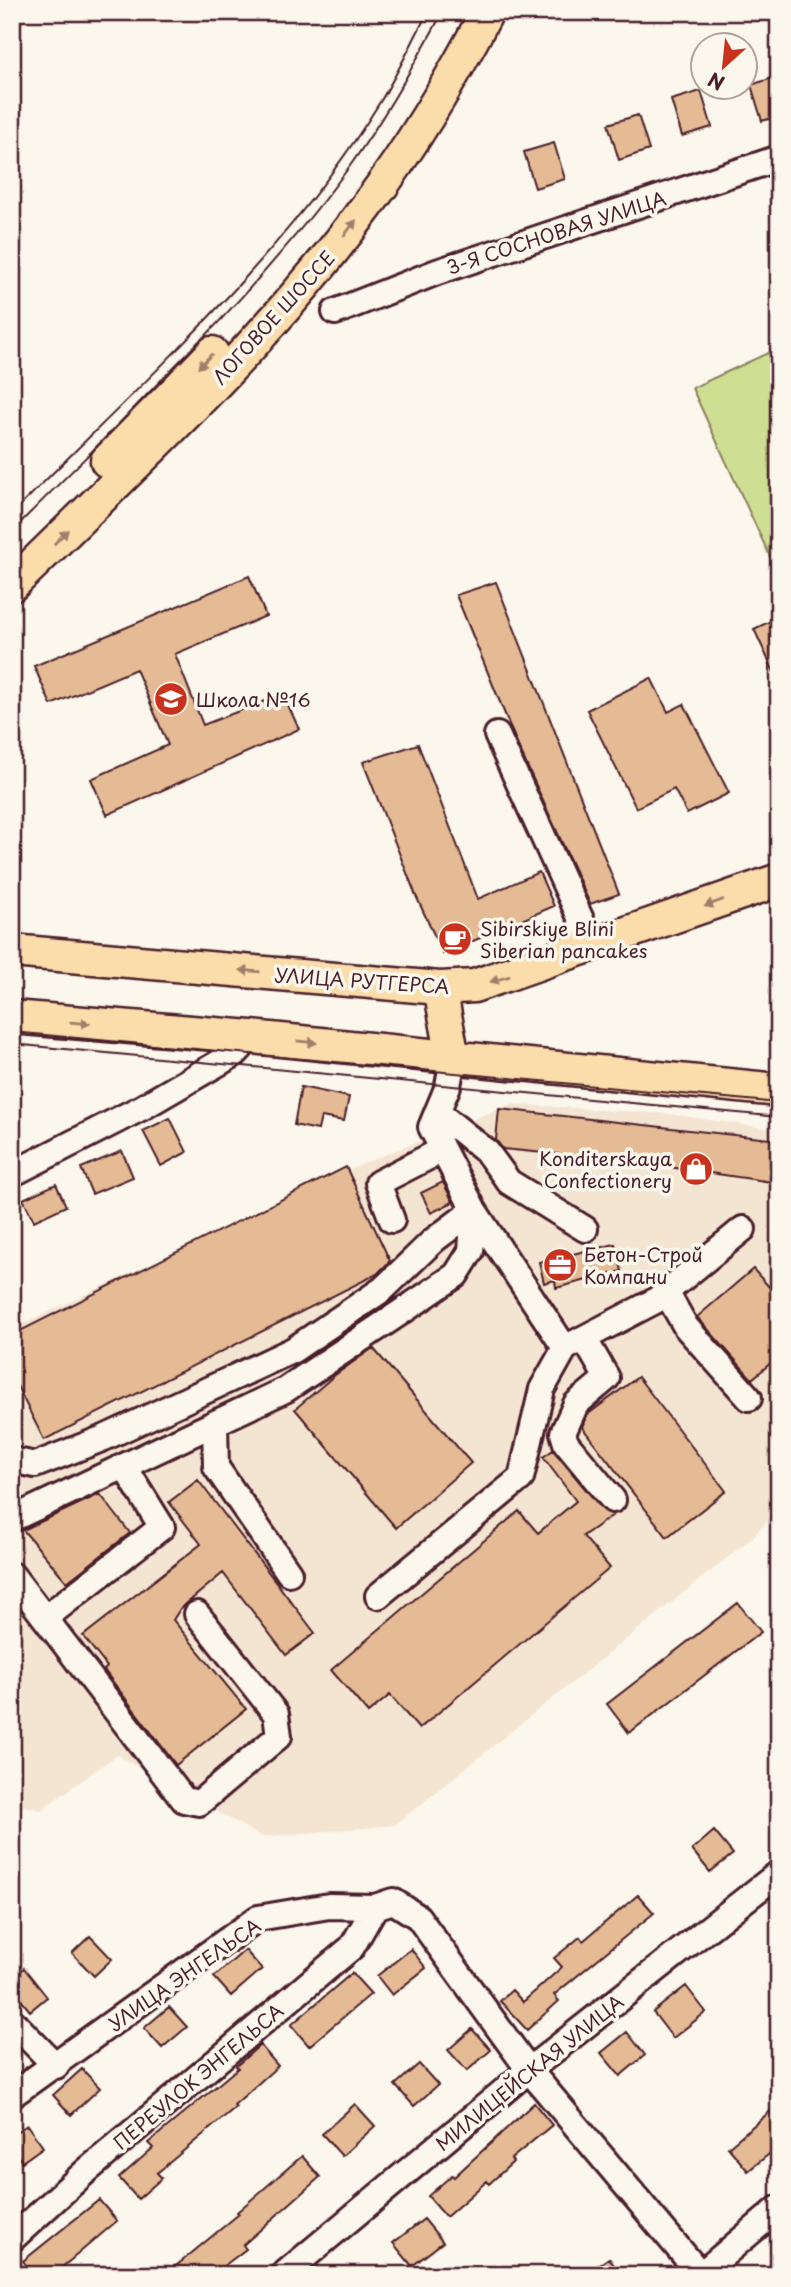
<svg xmlns="http://www.w3.org/2000/svg" width="791" height="2287" font-family="'Playpen Sans',sans-serif">
  <style>
    .built { fill: #f4e5d2 }
    .green { fill: #cedf93; stroke: #8c7f5f; stroke-width: 2 }
    .building { fill: #e4bb94; stroke: #4a1f2b; stroke-width: 2 }
    .lines { fill: none; stroke-linecap: round; stroke-linejoin: round }
    .minor-casing { stroke: #4a1f2b; stroke-width: 30 }
    .major-casing { stroke: #4a1f2b; stroke-width: 37 }
    .minor { stroke: #fbf7ec; stroke-width: 24 }
    .major { stroke: #fbddab; stroke-width: 32 }
    .tram { stroke: #4a1f2b; stroke-width: 2 }
    .oneway { fill: #a27e6b }
    .labels { text-anchor: middle; dominant-baseline: central; stroke-width: 7; stroke-linejoin: round; paint-order: stroke }
    .street-label { font-size: 19px; fill: #4a1f2b; stroke: #fbf7ec }
    .poi-label { font-size: 19px; fill: #4a1f2b; stroke: #fbf7ec; text-anchor: start }
  </style>
  <rect width="100%" height="100%" fill="#fbf7ec"/>
  <filter id="ink" filterUnits="userSpaceOnUse"><feTurbulence type="fractalNoise" baseFrequency=".0143" numOctaves="2"/><feDisplacementMap in="SourceGraphic" scale="14" xChannelSelector="R" yChannelSelector="G"/><feConvolveMatrix kernelMatrix="1 2 1 2 8 2 1 2 1" color-interpolation-filters="sRGB"/></filter>
  <g filter="url(#ink)">
    <path class="built" d="M511,1104L670,1114L779,1130V1508L753,1537L395,1825L262,1837L117,1755L41,1810L12,1803V1329L367,1162Z"/>
    <path class="green" d="M779,348V558L772,561L692,388Z"/>
    <path class="building" d="M779,76V116L762,121L751,85Z
      M701,91L712,127L682,136L671,100Z
      M638,115L649,150L619,160L608,124Z
      M554,143L565,179L535,188L524,152Z
      M249,576L266,616L175,654L203,725L283,694L299,729L107,815L91,779L168,745L136,669L51,705L34,666Z
      M496,582L619,894L590,904L518,746L456,595Z
      M779,617V683L754,629Z
      M651,678L668,712L684,704L729,793L687,814L674,789L636,808L587,710Z
      M418,744L478,899L539,872L554,906L443,954L417,898L363,762Z
      M301,1087L349,1097L344,1121L321,1117L318,1130L294,1125Z
      M499,1109L779,1140V1183L627,1161L503,1149L496,1140Z
      M170,1118L187,1152L161,1166L143,1131Z
      M122,1151L133,1177L92,1194L81,1168Z
      M346,1167L390,1261L377,1274L44,1440L12,1376V1335Z
      M443,1182L453,1202L431,1213L421,1193Z
      M56,1184L66,1206L34,1221L23,1199Z
      M615,1244L622,1271L556,1288L555,1280L544,1283L539,1262Z
      M753,1269L779,1298V1356L752,1379L697,1317Z
      M373,1348L471,1463L396,1528L295,1409L335,1375Z
      M638,1377L726,1491L667,1537L582,1427L587,1415Z
      M553,1450L602,1509L613,1515L583,1536L610,1568L419,1729L390,1695L368,1713L331,1670L519,1511L538,1533L576,1501L543,1457Z
      M198,1480L315,1633L286,1655L223,1573L180,1609L173,1620L246,1709L176,1765L104,1670L107,1667L83,1636L201,1544L169,1502Z
      M100,1494L130,1533L67,1582L23,1530Z
      M738,1603L761,1632L629,1733L607,1704Z
      M714,1831L733,1854L710,1872L692,1850Z
      M638,1895L654,1913L554,1995L559,2001L527,2030L500,2001L512,1990L523,2002L562,1967L554,1958L580,1937L583,1941Z
      M90,1936L112,1959L94,1976L72,1953Z
      M411,1949L426,1968L392,1995L377,1976Z
      M245,1950L262,1969L231,1996L214,1977Z
      M24,1968L47,1997L30,2011L12,1989V1978Z
      M352,1973L371,1994L309,2046L291,2025Z
      M686,1986L706,2012L673,2038L653,2012Z
      M169,2007L187,2027L162,2048L144,2028Z
      M472,2029L491,2050L467,2071L448,2050Z
      M627,2032L645,2055L620,2076L601,2053Z
      M260,2045L278,2066L234,2105L236,2107L157,2173L162,2178L138,2199L119,2178L153,2148L148,2143L238,2068L236,2066Z
      M419,2064L438,2085L414,2106L395,2085Z
      M82,2069L100,2088L71,2115L53,2095Z
      M534,2103L552,2125L511,2159L513,2162L489,2184L487,2181L446,2217L428,2196L452,2175L454,2177Z
      M355,2104L375,2126L342,2156L322,2134Z
      M779,2104V2146L748,2171L728,2147Z
      M27,2125L43,2147L22,2162L12,2148V2135Z
      M302,2156L320,2177L243,2245L246,2249L212,2275H165L239,2214L237,2212Z
      M99,2200L117,2221L53,2275H34L23,2261Z
      M424,2219L443,2242L412,2266L393,2243Z
      M609,2258L621,2275H584Z"/>
    <g class="lines">
      <g class="minor-casing">
        <path id="minor" d="M335,312L437,272L779,158
          M497,735L593,946
          M437,1112L487,1152L509,1182L585,1229
          M12,1174L143,1107L236,1053L251,1037
          M392,1220L378,1183L442,1150
          M666,1292L686,1327L749,1398
          M584,1338L607,1378L576,1404L563,1433L566,1443L613,1500
          M565,1348L655,1301L743,1229
          M215,1423L216,1467L289,1573
          M12,1460L35,1465L104,1438L293,1350L383,1289L434,1240L474,1210
          M12,1519L285,1390L425,1296L456,1275L471,1251L474,1210
          M12,1575L184,1800L199,1803L279,1736L276,1714L197,1614
          M378,1596L521,1478L542,1389L565,1348L474,1210L431,1127L448,1086L453,1058
          M45,1618L162,1527L124,1466
          M12,2021L56,2066
          M12,2095L258,1918L329,1906L375,1907L393,1901L418,1917L529,2070L701,2275
          M12,2239L84,2173L352,1947L375,1907
          M283,2275L529,2070L779,1873
          M700,2275L779,2208"/>
      </g>
      <g class="major-casing">
        <path id="major" d="M107,461L212,353
          M12,585C135,464 265,345 367,206C412,146 452,79 487,12
          M12,951L440,988L474,986L779,880
          M440,988L453,1058
          M12,1017L251,1037L779,1090"/>
      </g>
      <use href="#minor" class="minor"/>
      <use href="#major" class="major"/>
      <path class="tram" d="M12,514C140,384 284,258 380,102C398,73 412,42 428,12
        M12,531C128,414 249,302 347,170C383,121 413,66 443,12
        M12,1032L779,1103
        M12,1044L779,1117"/>
    </g>
    <defs><path id="oneway-solid" d="M-6-.8H1V-3.2L6.5 0L1 3.2V.8H-6Z" transform="scale(1.75)"/></defs>
    <g class="oneway">
      <use href="#oneway-solid" transform="translate(350 228) rotate(-52)"/>
      <use href="#oneway-solid" transform="translate(205 361) rotate(134)"/>
      <use href="#oneway-solid" transform="translate(61 537) rotate(-45)"/>
      <use href="#oneway-solid" transform="translate(714 903) rotate(160)"/>
      <use href="#oneway-solid" transform="translate(250 971) rotate(-175)"/>
      <use href="#oneway-solid" transform="translate(500 979) rotate(164)"/>
      <use href="#oneway-solid" transform="translate(80 1023) rotate(5)"/>
      <use href="#oneway-solid" transform="translate(307 1042) rotate(6)"/>
    </g>
  </g>
  <defs>
    <g id="school-disc" transform="scale(1.75)"><circle r="9.5" fill="#c8321e" stroke="#fbf7ec"/><path d="M0-5L7-2L0 1L-7-2ZM-4 1L0 2.5L4 1V4Q0 6-4 4Z" fill="#fff"/></g>
    <g id="cafe-disc" transform="scale(1.75)"><circle r="9.5" fill="#c8321e" stroke="#fbf7ec"/><path d="M-5.5-4.5H6V0H3Q3 3.5 0 3.5H-2.5Q-5.5 3.5-5.5 0ZM3-3.2v2h1.7v-2ZM-6 4.5H4V6H-6Z" fill="#fff"/></g>
    <g id="shop-disc" transform="scale(1.75)"><circle r="9.5" fill="#c8321e" stroke="#fbf7ec"/><path d="M-5-2.5h2.3a2.7 3.5 0 0 1 5.4 0H5L5.5 6h-11ZM-1.5-2.5h3a1.5 2.3 0 0 0-3 0Z" fill="#fff"/></g>
    <g id="office-disc" transform="scale(1.75)"><circle r="9.5" fill="#c8321e" stroke="#fbf7ec"/><path d="M-6-3h4V-5.5h4V-3h4V5H-6ZM-1-4.5V-3h2v-1.5ZM-6 0V1H6V0Z" fill="#fff"/></g>
  </defs>
  <g fill-rule="evenodd">
    <use href="#school-disc" x="171" y="699"/>
    <use href="#cafe-disc" x="455" y="939"/>
    <use href="#shop-disc" x="696" y="1169"/>
    <use href="#office-disc" x="560" y="1265"/>
  </g>
  <g class="labels">
    <g class="street-label">
      <text transform="translate(556 232) rotate(-18)">3-Я СОСНОВАЯ УЛИЦА</text>
      <text transform="translate(273 317) rotate(-48)">ЛОГОВОЕ ШОССЕ</text>
      <text transform="translate(362 980) rotate(4)">УЛИЦА РУТГЕРСА</text>
      <text transform="translate(184 1974) rotate(-35)">УЛИЦА ЭНГЕЛЬСА</text>
      <text transform="translate(529 2072) rotate(-39)">МИЛИЦЕЙСКАЯ УЛИЦА</text>
      <text transform="translate(198 2076) rotate(-40)">ПЕРЕУЛОК ЭНГЕЛЬСА</text>
    </g>
    <g class="poi-label">
      <text x="196" y="699">Школа №16</text>
      <text x="480" y="928">Sibirskiye Blini<tspan x="480" dy="22">Siberian pancakes</tspan></text>
      <text x="672" y="1158" text-anchor="end">Konditerskaya<tspan x="672" dy="22">Confectionery</tspan></text>
      <text x="584" y="1254">Бетон-Строй<tspan x="584" dy="22">Компани</tspan></text>
    </g>
  </g>
  <rect width="791" height="2287" fill="none" stroke="#fbf7ec" stroke-width="42"/>
  <rect x="21" y="21" width="749" height="2245" fill="none" stroke="#4a1f2b" stroke-width="2.5" filter="url(#ink)"/>
  <g transform="translate(724 66) rotate(207)"><circle r="33" fill="#fbf7ec" stroke="#b4a19f" stroke-width="2"/>
  <path d="M0-5L12 26L0 18L-12 26Z" fill="#c8321e"/>
  <text y="-10" font-size="19" font-weight="bold" text-anchor="middle" fill="#4a1f2b">N</text>
  </g>
</svg>
